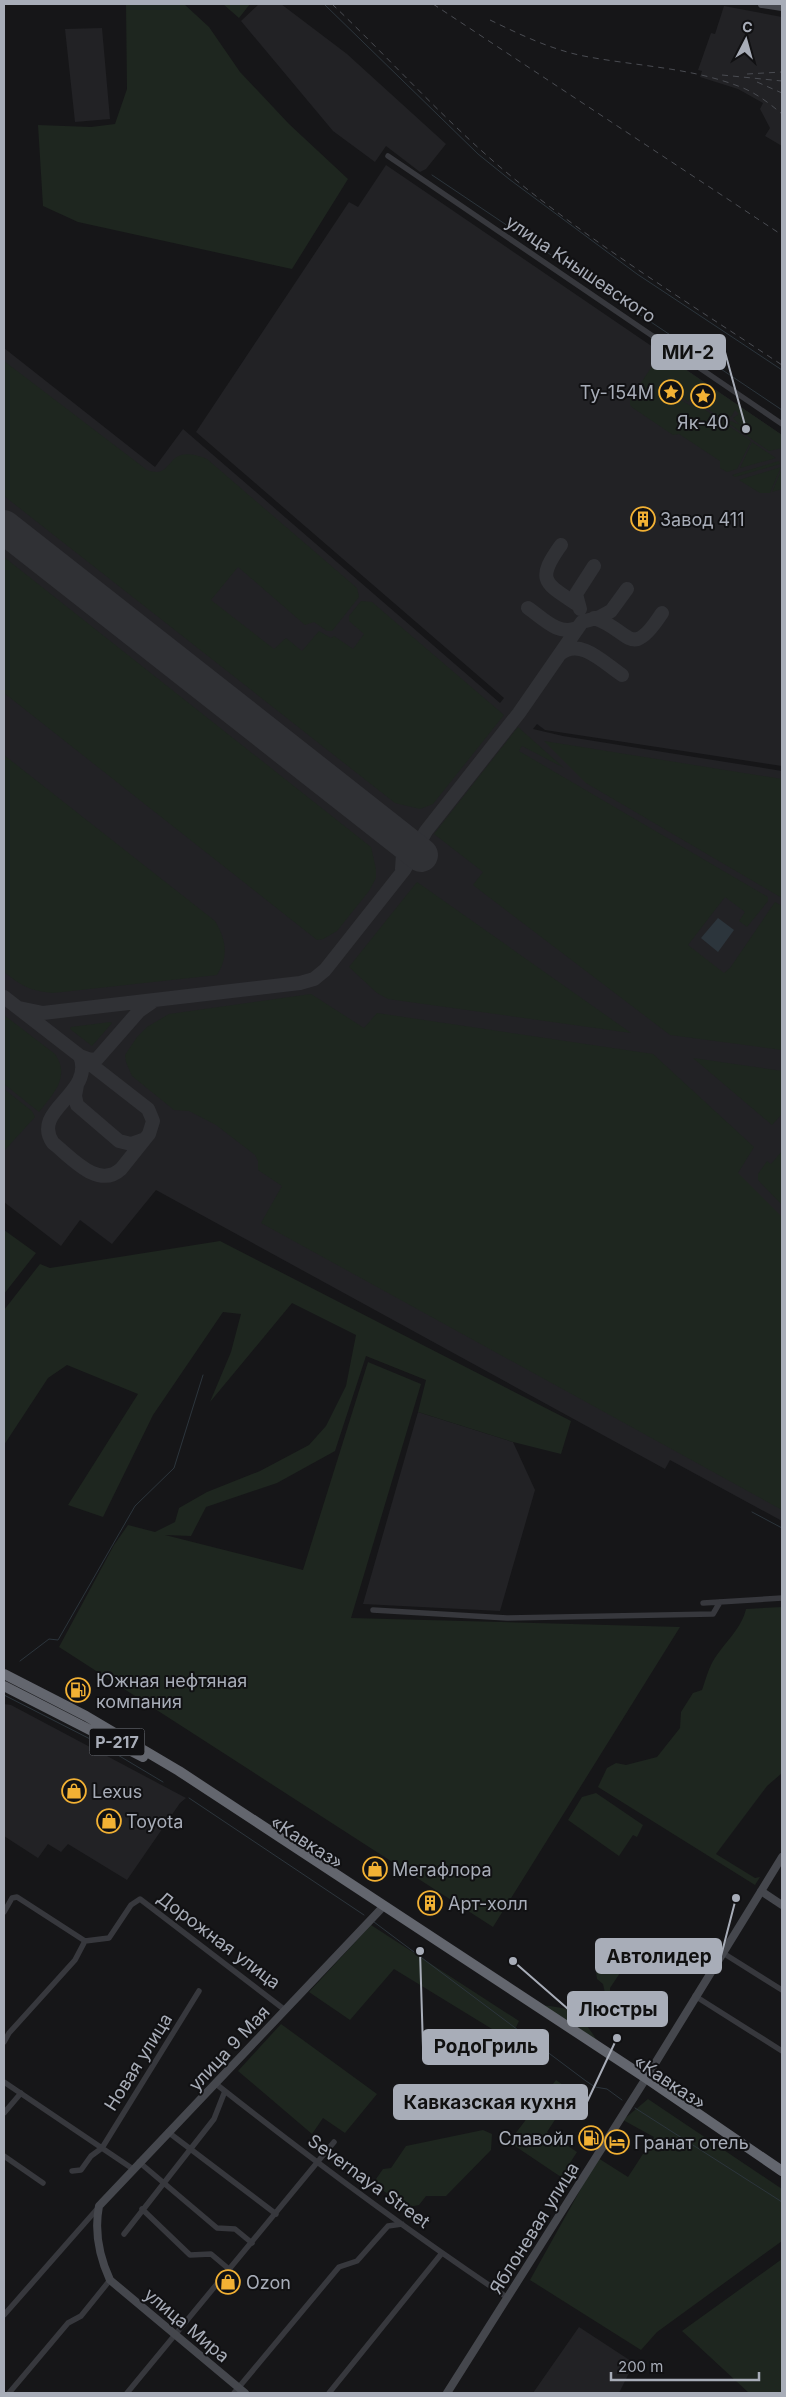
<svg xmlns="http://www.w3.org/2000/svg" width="786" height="2397" font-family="Inter,sans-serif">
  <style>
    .built { fill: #222225 }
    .green { fill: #1e261f }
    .water { fill: #2c353c }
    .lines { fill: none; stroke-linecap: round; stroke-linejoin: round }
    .stream { stroke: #2c353c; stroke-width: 1 }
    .taxiway { stroke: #303135; stroke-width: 14 }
    .runway { stroke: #303135; stroke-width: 34 }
    .street { stroke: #37383d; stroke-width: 5.5 }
    .secondary { stroke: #45474d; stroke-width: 8 }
    .highway { stroke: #63666e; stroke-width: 10 }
    .rail { stroke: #4a4c52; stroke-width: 1; stroke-dasharray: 6 5; stroke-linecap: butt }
    .labels { text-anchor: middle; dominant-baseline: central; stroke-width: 4; stroke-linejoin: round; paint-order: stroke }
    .shield { fill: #111113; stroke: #7b7e86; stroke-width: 1 }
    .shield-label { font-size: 16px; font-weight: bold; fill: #a8adb8 }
    .street-label { font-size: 18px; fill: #a8adb8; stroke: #111113 }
    .poi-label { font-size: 18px; fill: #a8adb8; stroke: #111113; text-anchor: start }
    .leader { fill: none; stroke: #a8adb8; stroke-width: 2 }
    .callout-dot { fill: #a8adb8; stroke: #111113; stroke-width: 2 }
    .callout { fill: #a8adb8; stroke: #a8adb8; stroke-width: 2 }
    .callout-label { font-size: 19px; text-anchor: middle; font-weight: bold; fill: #111 }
  </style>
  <rect width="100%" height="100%" fill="#161618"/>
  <path class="built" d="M259,4H281L347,54L446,144L426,169L420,172L386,146L375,162L333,131L241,21Z
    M724,6L782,17V146L765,136L770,128L760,109L763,103L738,89L700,77L702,71L698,70L711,33L715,34Z
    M102,28L110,119L75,122L65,29Z
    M386,165L782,435V766L545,730L537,724L533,729L563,736L782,771V1521L670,1460L665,1469L156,1190L112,1244L80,1220L61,1246L4,1202V348L155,467L183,429L500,703L504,698L196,432L349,202L358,207Z
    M418,1412L513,1442L535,1490L500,1611L363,1604Z
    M4,1704L11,1705L186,1798L180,1803L127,1880L68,1844L61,1852L48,1844L38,1858L4,1836Z
    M579,2327L634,2363L619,2393H533Z"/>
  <path class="green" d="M126,4H184L209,27L240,72L289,124L348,179L292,269L78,222L43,206L38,125L91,127L115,124L127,89Z
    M223,4H250L239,18Z
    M661,353L782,435V448L769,451L728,423L731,421L740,425L733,418L739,414L735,410L731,417L723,412L729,419L727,422L702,405L704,403L701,401L703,398L711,401L705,395L707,392L705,390L703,394L696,390L701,397L697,401L691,398L688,402L681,396L679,381L676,393L673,391L674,389L666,385L664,379L663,384L658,386L664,387L668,393L674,395L664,404L679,399L691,406L692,401L751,441L737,469L727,472L720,468V461L679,434L673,435L633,408L630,405V399Z
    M4,361L147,470C177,481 162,441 207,459L357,588L359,597L332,631H327L314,622L305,625L238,567L211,600L274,649L286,638L302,651L319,631L331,638L334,636L353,649L364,634L349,621V616L361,601L372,602L504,715L433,804L420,809L395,803L4,496Z
    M752,442L776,458L740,468Z
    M779,461L780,464L735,477L732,475Z
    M781,467L770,493H760L739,480Z
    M782,468V489L772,492Z
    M4,557L371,847L376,869V878L369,891L337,931L323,939L317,940L4,693Z
    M518,727L564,768L522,746L519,751L768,897V901L747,927L739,921L745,912L725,897L688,945L724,973L730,968L775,902L782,906V1050L670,1035L473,885L483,872L434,834Z
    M544,741L782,779V898L586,783Z
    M4,755L215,921C226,939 229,956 217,975L53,993C30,991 22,986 4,972Z
    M417,882L631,1033L388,999L377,993L349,967Z
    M311,994L364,1028L377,1013L653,1054L754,1147L738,1173L782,1217V1510L261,1223L282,1186L258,1170V1161L255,1155L216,1125L189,1111L174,1110L132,1076L126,1062L125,1055L137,1037L147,1027L169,1014Z
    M4,1015L55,1054C71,1077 53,1094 39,1112L4,1084Z
    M110,1022L112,1023L92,1046L70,1029L71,1027Z
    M693,1058L782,1071V1114L772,1125Z
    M4,1089L32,1111L35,1117L4,1151Z
    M782,1151V1205L758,1180V1174L767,1161L771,1164Z
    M4,1230L36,1253L4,1294Z
    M220,1241L571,1421L561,1454L513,1442L418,1412L426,1380L366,1356L335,1451L277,1483L206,1507L191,1536L165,1535L303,1570L368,1362L421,1384L351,1618L680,1627L493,1927L59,1647L114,1545L128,1525L155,1532L175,1522L179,1508L207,1492L260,1471L309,1445L326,1426L346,1386L356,1335L292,1303L210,1402L231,1352L241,1314L223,1312L153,1415L103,1517L68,1505L138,1394L67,1365L48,1378L4,1445V1310L40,1264L50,1268Z
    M782,1607V1773L767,1786L716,1854L755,1878L760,1877L755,1885L598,1787L607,1768L616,1763L626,1765L657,1757L680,1728L681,1712L693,1693L702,1690C705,1682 707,1673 711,1665C721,1645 741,1631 746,1609Z
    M596,1793L643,1825L637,1837L633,1835L619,1856L568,1820L582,1797Z
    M371,1925L519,2021L510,2040L394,1969L350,2020L309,1992Z
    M634,1940L640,1943L610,1988V1998H606L603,1984L597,1979L596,1972L615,1964Z
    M540,2005C578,2009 577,2010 598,2042Z
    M281,2024L377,2094L345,2133L323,2118L312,2134L238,2071Z
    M556,2080L573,2092L547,2132L577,2152L561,2177L509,2142Z
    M648,2099L782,2189V2241L657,2332L641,2350L530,2280L598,2158L628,2177L654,2137L623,2120Z
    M483,2130L492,2134L491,2150L446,2196H426L419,2205L408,2207L379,2188L376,2179L383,2169L391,2168L406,2146Z
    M782,2259V2393H749L682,2331Z"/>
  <path class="water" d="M718,918L734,930L718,952L701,938Z"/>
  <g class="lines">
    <path class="stream" d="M324,4L478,154L509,179L637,274L782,370
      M432,175L782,410
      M752,1512L782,1528
      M20,1661L49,1639L58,1640L135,1506L174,1468L203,1375
      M4,1695L96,1742L163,1782
      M189,1798L364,1915
      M374,1922L586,2081L595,2087L607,2089L622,2100
      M635,2108L782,2202"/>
    <path class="taxiway" d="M561,545C535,581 545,583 578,605
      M528,608C543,618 558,636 577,628
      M580,609L576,594L594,566
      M594,618C631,630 630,662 662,613
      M560,654C580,637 604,663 622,675
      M394,834L403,854L402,869
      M4,997L80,1056L148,1109L151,1116L153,1121L149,1134L121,1169C98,1190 71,1157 53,1143C30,1110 95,1094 80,1056L91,1060L97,1059L139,1011L152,1002
      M19,1008L43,1013L300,983L314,979L325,970L404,870L426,831L519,713L582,622L600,617L611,611L627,589
      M77,1085L75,1096L77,1105L119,1141L131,1144L145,1139"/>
    <path class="runway" d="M4,527L421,855"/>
    <path class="street" d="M388,156L782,424
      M703,1603L782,1598
      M373,1610L507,1618L713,1614L720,1602
      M4,1912L12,1898L17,1897L85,1941L109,1938L131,1905L140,1899L285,2010
      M723,1953L782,1990
      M695,1996L782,2051
      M4,2042L9,2033L75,1960L85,1941
      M4,2082L133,2169
      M216,2084C311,2159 408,2231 508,2298
      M4,2113L21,2093
      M168,2132L276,2214
      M4,2156L43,2183
      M139,2162L217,2228L235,2229L252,2243
      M72,2171L81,2170L91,2156L102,2148L199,1991
      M142,2209L190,2255L211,2254L230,2270
      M124,2234L214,2119L225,2091
      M4,2315L98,2208
      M9,2393L68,2323L81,2316L110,2280
      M127,2393L334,2142
      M234,2393L339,2267L357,2261L388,2226L402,2224
      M329,2393L442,2253"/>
    <path class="secondary" d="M762,4L782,7
      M761,1891L782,1905
      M245,2393L110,2280C99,2256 94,2232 99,2206L380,1910
      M447,2393L643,2083L782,1857"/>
    <path class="highway" d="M4,1674L86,1716L179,1771L646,2078L782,2171
      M4,1686L143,1757"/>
    <path class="rail" d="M332,4C390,59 444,120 506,172C593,244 689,303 782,365
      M433,4L782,235
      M490,20C521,35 554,51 589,57C638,66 691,68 738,86C755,92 769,103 782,114
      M747,74L782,72
      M722,75L782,81
      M757,82L782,93"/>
  </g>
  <defs>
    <g id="sight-ring" transform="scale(1.25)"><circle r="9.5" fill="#111113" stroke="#f2b134" stroke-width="1.5"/><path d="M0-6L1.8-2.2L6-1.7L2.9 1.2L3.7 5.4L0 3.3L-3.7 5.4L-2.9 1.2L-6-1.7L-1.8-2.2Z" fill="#f2b134"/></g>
    <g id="building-ring" transform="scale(1.25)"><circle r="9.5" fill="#111113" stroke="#f2b134" stroke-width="1.5"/><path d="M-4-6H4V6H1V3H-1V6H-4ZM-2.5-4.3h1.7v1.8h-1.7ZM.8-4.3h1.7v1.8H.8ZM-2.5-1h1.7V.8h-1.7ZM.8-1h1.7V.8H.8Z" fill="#f2b134"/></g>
    <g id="fuel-ring" transform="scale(1.25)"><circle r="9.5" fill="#111113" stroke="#f2b134" stroke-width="1.5"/><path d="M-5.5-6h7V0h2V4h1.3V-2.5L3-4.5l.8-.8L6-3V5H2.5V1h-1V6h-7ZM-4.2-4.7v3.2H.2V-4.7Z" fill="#f2b134"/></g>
    <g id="shop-ring" transform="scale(1.25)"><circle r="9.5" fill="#111113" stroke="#f2b134" stroke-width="1.5"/><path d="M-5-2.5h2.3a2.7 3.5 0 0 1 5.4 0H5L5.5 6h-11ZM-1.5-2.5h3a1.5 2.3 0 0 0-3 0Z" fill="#f2b134"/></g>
    <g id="hotel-ring" transform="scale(1.25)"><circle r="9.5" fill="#111113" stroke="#f2b134" stroke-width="1.5"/><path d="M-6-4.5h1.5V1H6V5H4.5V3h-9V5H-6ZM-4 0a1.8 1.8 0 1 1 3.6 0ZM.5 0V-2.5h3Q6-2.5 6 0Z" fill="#f2b134"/></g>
  </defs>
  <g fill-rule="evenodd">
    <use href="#sight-ring" x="671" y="392"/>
    <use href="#sight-ring" x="703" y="396"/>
    <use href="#building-ring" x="643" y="519"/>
    <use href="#fuel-ring" x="78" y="1690"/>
    <use href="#shop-ring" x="74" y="1791"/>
    <use href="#shop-ring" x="109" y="1821"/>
    <use href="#shop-ring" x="375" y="1869"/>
    <use href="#building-ring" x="430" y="1903"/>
    <use href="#fuel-ring" x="591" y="2138"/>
    <use href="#hotel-ring" x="617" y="2142"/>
    <use href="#shop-ring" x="228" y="2282"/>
  </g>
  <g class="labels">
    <rect class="shield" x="89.5" y="1728.5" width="55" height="27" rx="4"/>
    <g class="shield-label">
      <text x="117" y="1742">Р-217</text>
    </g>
    <g class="street-label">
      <text transform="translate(581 269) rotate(34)">улица Кнышевского</text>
      <text transform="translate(307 1842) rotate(33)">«Кавказ»</text>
      <text transform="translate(219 1940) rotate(37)">Дорожная улица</text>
      <text transform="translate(229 2048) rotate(-47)">улица 9 Мая</text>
      <text transform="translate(138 2062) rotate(-58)">Новая улица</text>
      <text transform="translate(670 2082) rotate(34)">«Кавказ»</text>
      <text transform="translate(369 2181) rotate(36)">Severnaya Street</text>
      <text transform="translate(534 2228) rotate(-58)">Яблоневая улица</text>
      <text transform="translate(187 2325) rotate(40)">улица Мира</text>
    </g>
    <g class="poi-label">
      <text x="654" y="392" text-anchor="end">Ту-154М</text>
      <text x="703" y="422" text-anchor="middle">Як-40</text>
      <text x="660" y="519">Завод 411</text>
      <text x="96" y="1680">Южная нефтяная<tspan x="96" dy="21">компания</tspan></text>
      <text x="92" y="1791">Lexus</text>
      <text x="126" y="1821">Toyota</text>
      <text x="392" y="1869">Мегафлора</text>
      <text x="448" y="1903">Арт-холл</text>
      <text x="574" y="2138" text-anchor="end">Славойл</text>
      <text x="634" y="2142">Гранат отель</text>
      <text x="246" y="2282">Ozon</text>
    </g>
  </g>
  <path class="leader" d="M746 429L725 352M736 1898L721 1956M513 1961L568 2009M420 1951L423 2047M617 2038L587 2102"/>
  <g class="callout-dot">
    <circle cx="746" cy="429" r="5"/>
    <circle cx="736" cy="1898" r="5"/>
    <circle cx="513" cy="1961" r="5"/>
    <circle cx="420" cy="1951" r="5"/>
    <circle cx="617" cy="2038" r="5"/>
  </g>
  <g class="callout">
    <rect x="652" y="335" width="73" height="34" rx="5"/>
    <rect x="596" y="1939" width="125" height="34" rx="5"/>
    <rect x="568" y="1992" width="99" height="34" rx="5"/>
    <rect x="423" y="2030" width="125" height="34" rx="5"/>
    <rect x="394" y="2085" width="193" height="34" rx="5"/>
  </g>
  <g class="callout-label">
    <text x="688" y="359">МИ-2</text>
    <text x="659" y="1963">Автолидер</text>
    <text x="618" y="2016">Люстры</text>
    <text x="486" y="2053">РодоГриль</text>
    <text x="490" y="2109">Кавказская кухня</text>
  </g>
  <rect width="786" height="2397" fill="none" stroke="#a8adb8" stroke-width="10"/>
  <g transform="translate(746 40) rotate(6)" stroke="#111113" stroke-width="4" paint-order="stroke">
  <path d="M0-4L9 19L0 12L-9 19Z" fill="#a8adb8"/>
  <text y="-8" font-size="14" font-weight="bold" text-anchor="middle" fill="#a8adb8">С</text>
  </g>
  <path d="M611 2372v8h148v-8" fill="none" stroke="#a8adb8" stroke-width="2.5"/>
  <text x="618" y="2372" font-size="15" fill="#a8adb8" stroke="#111113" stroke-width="4" paint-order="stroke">200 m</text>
</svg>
